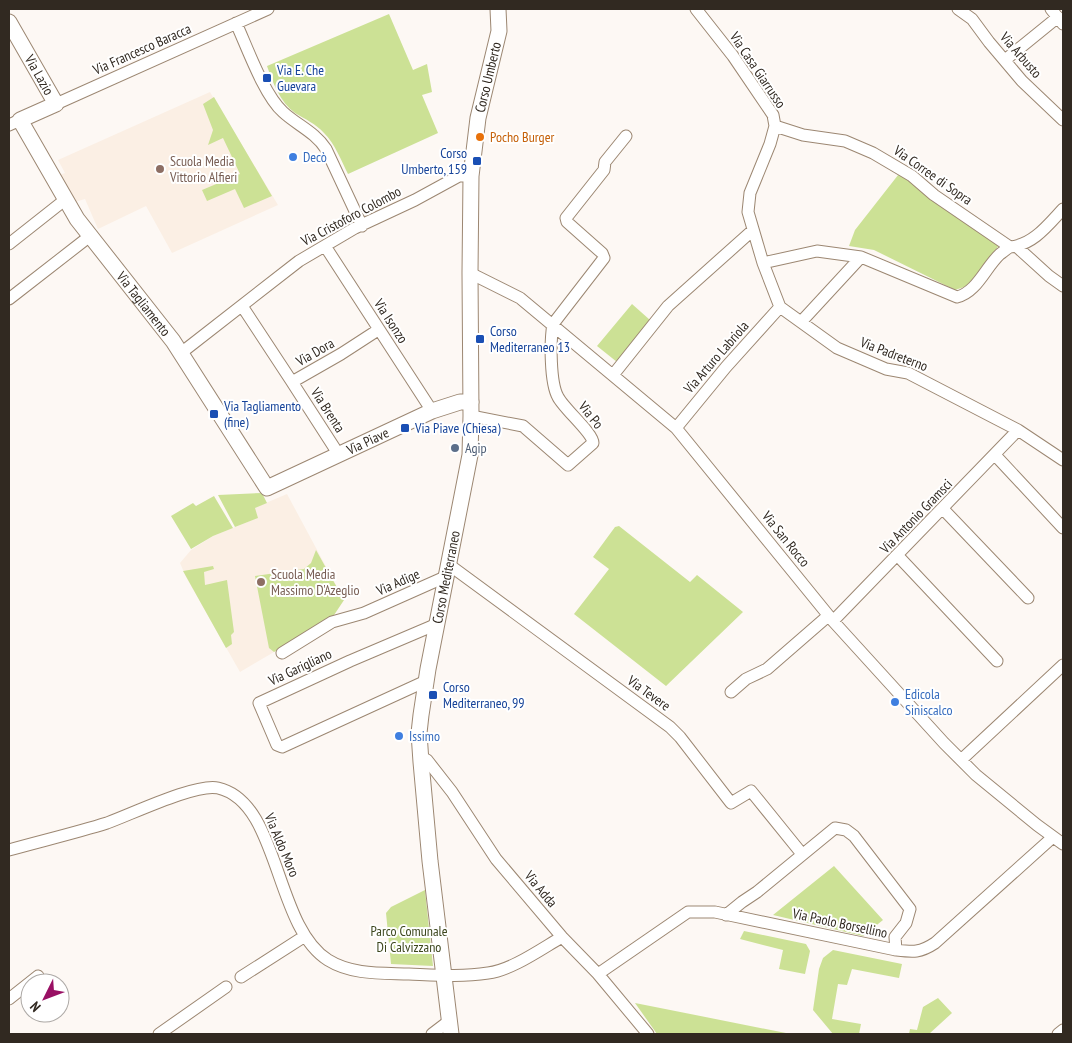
<svg xmlns="http://www.w3.org/2000/svg" width="1072" height="1043" font-family="'PT Sans Narrow',sans-serif">
  <style>
    .built { fill: #fbefe4 }
    .green { fill: #cce195 }
    .lines { fill: none; stroke-linecap: round; stroke-linejoin: round }
    .minor-casing { stroke: #9c8772; stroke-width: 13 }
    .major-casing { stroke: #9c8772; stroke-width: 17 }
    .minor { stroke: #fff; stroke-width: 11 }
    .major { stroke: #fff; stroke-width: 15 }
    .transit-dot { fill: #1a4fb4; stroke: #fff; stroke-width: 2 }
    .food-dot { fill: #e8710a; stroke: #fff; stroke-width: 2 }
    .shop-dot { fill: #3f7fe0; stroke: #fff; stroke-width: 2 }
    .education-dot { fill: #8d6e63; stroke: #fff; stroke-width: 2 }
    .service-dot { fill: #5c6f8a; stroke: #fff; stroke-width: 2 }
    .labels { text-anchor: middle; dominant-baseline: central; stroke-width: 4; stroke-linejoin: round; paint-order: stroke }
    .street-label { font-size: 14px; fill: #312921; stroke: #fff }
    .transit-label { font-size: 14px; fill: #164399; stroke: #fff; text-anchor: start }
    .food-label { font-size: 14px; fill: #c56008; stroke: #fff; text-anchor: start }
    .shop-label { font-size: 14px; fill: #366cbe; stroke: #fff; text-anchor: start }
    .education-label { font-size: 14px; fill: #785e54; stroke: #fff; text-anchor: start }
    .service-label { font-size: 14px; fill: #4e5e75; stroke: #fff; text-anchor: start }
    .park-label { font-size: 14px; fill: #3c461d; stroke: #fff }
  </style>
  <rect width="100%" height="100%" fill="#fdf8f4"/>
  <path class="built" d="M210,92L278,205L172,253L146,206L98,229L85,199L75,202L57,176L65,173L58,160Z
    M287,494L344,600L332,618L240,672L186,577L180,563L191,550L213,536L257,518L254,508Z"/>
  <path class="green" d="M389,14L413,70L427,64L432,92L422,95L438,133L348,174C341,160 335,144 324,133C316,124 305,119 295,113C280,102 273,83 267,66Z
    M214,97L272,196L244,208L235,189L207,201L202,190L240,174L223,138L208,145L213,130L203,104Z
    M902,170L1000,244L967,286L955,290L874,250L849,246L855,230Z
    M632,304L650,320L617,362L597,346Z
    M262,493L267,503L255,508L258,518L235,527L218,495Z
    M214,496L233,528L213,536L191,549L171,516L193,503L196,506Z
    M619,526L690,582L697,575L743,612L666,686L574,614L609,569L593,557L615,527Z
    M316,550L344,600L332,618L274,652L269,648L255,576L304,569L311,563Z
    M213,566L214,569L204,572L205,585L227,580L234,632L231,635L232,644L226,648L183,571Z
    M834,866L883,920L863,936L773,915Z
    M425,890L433,966L391,964L386,913L391,907Z
    M744,931L806,944L810,951L805,974L779,969L783,950L740,939Z
    M833,950L902,964L899,978L852,969L847,985L838,984L832,1019L861,1024L859,1034H833L813,1010L819,969L823,958Z
    M938,998L952,1013L929,1034H909L910,1029L917,1030L923,1007Z
    M635,1003L791,1034H657Z"/>
  <g class="lines">
    <g class="minor-casing">
      <path id="minor" d="M696,9L733,56L773,115L775,126L770,144L750,193L748,212L763,263L780,307L837,348L886,369L908,373L1018,430L1063,460
        M958,9L972,19L989,42L1022,81L1063,120
        M1051,9L1063,24
        M236,23C247,47 264,95 283,112C297,125 315,132 326,149L362,226
        M1005,60L1058,17
        M56,104L268,9
        M9,125L20,120
        M775,126L803,135L845,141L873,153L912,176L934,195L1010,247
        M9,244L66,199
        M325,246L432,411
        M1010,247C1033,245 1048,225 1063,209
        M1017,247L1049,276L1063,286
        M763,263L817,251L861,257L957,297C977,292 985,268 1000,254C1003,252 1006,249 1010,247
        M470,273L520,298L676,428L833,621L944,743L976,775L1037,825L1063,844
        M9,299L90,236
        M242,306L292,382L341,354L378,330
        M801,322L861,257
        M181,353L299,261L355,228L415,200L459,176H471
        M613,375L668,306L753,230
        M292,382L339,455
        M471,416L523,426L568,465L593,443C593,433 564,409 558,397C550,383 550,341 553,324L604,258L602,253L567,222L566,218L604,170L605,162L626,136
        M676,428L726,367L780,307
        M995,455L1063,528
        M943,509L1028,598
        M898,556L997,661
        M448,564L670,727L680,737L731,803L751,791L802,854
        M833,621L1018,430
        M282,653L332,622L364,613L445,577
        M426,681L282,747L277,745L259,703L350,661L437,624
        M731,692L746,679L767,669L828,616
        M421,757L427,760L452,792L496,859L562,937L598,974L648,1034
        M961,760L1063,665
        M9,850C41,841 75,833 107,823C132,814 196,783 218,788C280,802 274,926 328,960C352,975 382,973 409,974C435,975 462,977 488,973C512,970 541,949 562,937
        M726,915L742,902L757,892L835,828L846,830L854,836L910,909L906,923L895,937L896,950
        M598,974L688,912H715L896,950C913,952 920,953 935,943L1053,837
        M241,977L305,936
        M9,999L38,976
        M159,1034L226,987
        M432,1034L449,1021
        M1058,1034L1063,1030"/>
    </g>
    <g class="major-casing">
      <g id="major">
        <path id="s1" d="M9,22L56,104L20,120L77,219L173,341L267,488L432,411L460,402H471"/>
        <path id="s2" d="M451,1034L430,861L421,762L419,733L421,715L428,669L470,455L471,416L470,273L471,176L478,118L499,31L498,9"/>
      </g>
    </g>
    <use href="#minor" class="minor"/>
    <use href="#major" class="major"/>
  </g>
  <g class="transit-dot">
    <rect x="262" y="73" width="10" height="10" rx="2.5"/>
    <rect x="472" y="156" width="10" height="10" rx="2.5"/>
    <rect x="475" y="334" width="10" height="10" rx="2.5"/>
    <rect x="209" y="409" width="10" height="10" rx="2.5"/>
    <rect x="400" y="423" width="10" height="10" rx="2.5"/>
    <rect x="428" y="690" width="10" height="10" rx="2.5"/>
  </g>
  <circle class="food-dot" cx="480" cy="137" r="5"/>
  <g class="shop-dot">
    <circle cx="293" cy="157" r="5"/>
    <circle cx="895" cy="702" r="5"/>
    <circle cx="399" cy="736" r="5"/>
  </g>
  <g class="education-dot">
    <circle cx="160" cy="169" r="5"/>
    <circle cx="261" cy="582" r="5"/>
  </g>
  <circle class="service-dot" cx="455" cy="448" r="5"/>
  <g class="labels">
    <g class="street-label">
      <text transform="translate(142 49) rotate(-24)">Via Francesco Baracca</text>
      <text transform="translate(1021 55) rotate(49)">Via Arbusto</text>
      <text transform="translate(758 70) rotate(56)">Via Casa Giarrusso</text>
      <text stroke="none"><textPath href="#s1" startOffset="61">Via Lazio</textPath></text>
      <text stroke="none"><textPath href="#s2" startOffset="965">Corso Umberto</textPath></text>
      <text transform="translate(933 175) rotate(35)">Via Corree di Sopra</text>
      <text transform="translate(351 216) rotate(-28)">Via Cristoforo Colombo</text>
      <text stroke="none"><textPath href="#s1" startOffset="356">Via Tagliamento</textPath></text>
      <text transform="translate(391 321) rotate(57)">Via Isonzo</text>
      <text transform="translate(315 352) rotate(-30)">Via Dora</text>
      <text transform="translate(894 354) rotate(21)">Via Padreterno</text>
      <text transform="translate(716 357) rotate(-49)">Via Arturo Labriola</text>
      <text transform="translate(328 410) rotate(57)">Via Brenta</text>
      <text transform="translate(591 415) rotate(51)">Via Po</text>
      <text stroke="none"><textPath href="#s1" startOffset="689">Via Piave</textPath></text>
      <text transform="translate(916 516) rotate(-46)">Via Antonio Gramsci</text>
      <text transform="translate(786 539) rotate(51)">Via San Rocco</text>
      <text stroke="none"><textPath href="#s2" startOffset="461">Corso Mediterraneo</textPath></text>
      <text transform="translate(398 582) rotate(-24)">Via Adige</text>
      <text transform="translate(300 667) rotate(-25)">Via Garigliano</text>
      <text transform="translate(649 693) rotate(36)">Via Tevere</text>
      <text transform="translate(282 845) rotate(67)">Via Aldo Moro</text>
      <text transform="translate(541 889) rotate(50)">Via Adda</text>
      <text transform="translate(840 923) rotate(12)">Via Paolo Borsellino</text>
    </g>
    <g class="transit-label">
      <text x="277" y="70">Via E. Che<tspan x="277" dy="16">Guevara</tspan></text>
      <text x="467" y="153" text-anchor="end">Corso<tspan x="467" dy="16">Umberto, 159</tspan></text>
      <text x="490" y="331">Corso<tspan x="490" dy="16">Mediterraneo 13</tspan></text>
      <text x="224" y="406">Via Tagliamento<tspan x="224" dy="16">(fine)</tspan></text>
      <text x="415" y="428">Via Piave (Chiesa)</text>
      <text x="443" y="687">Corso<tspan x="443" dy="16">Mediterraneo, 99</tspan></text>
    </g>
    <g class="food-label">
      <text x="490" y="137">Pocho Burger</text>
    </g>
    <g class="shop-label">
      <text x="303" y="157">Decò</text>
      <text x="905" y="694">Edicola<tspan x="905" dy="16">Siniscalco</tspan></text>
      <text x="409" y="736">Issimo</text>
    </g>
    <g class="education-label">
      <text x="170" y="161">Scuola Media<tspan x="170" dy="16">Vittorio Alfieri</tspan></text>
      <text x="271" y="574">Scuola Media<tspan x="271" dy="16">Massimo D'Azeglio</tspan></text>
    </g>
    <g class="service-label">
      <text x="465" y="448">Agip</text>
    </g>
    <g class="park-label">
      <text x="409" y="931">Parco Comunale<tspan x="409" dy="16">Di Calvizzano</tspan></text>
    </g>
  </g>
  <rect width="1072" height="1043" fill="none" stroke="#312921" stroke-width="20"/>
  <g transform="translate(45 998) rotate(228)"><circle r="24" fill="#ffffff" stroke="#ada9a6"/>
  <path d="M0-4L9 19L0 12L-9 19Z" fill="#991064"/>
  <text y="-8" font-size="14" font-weight="bold" text-anchor="middle" fill="#312921">N</text>
  </g>
</svg>
